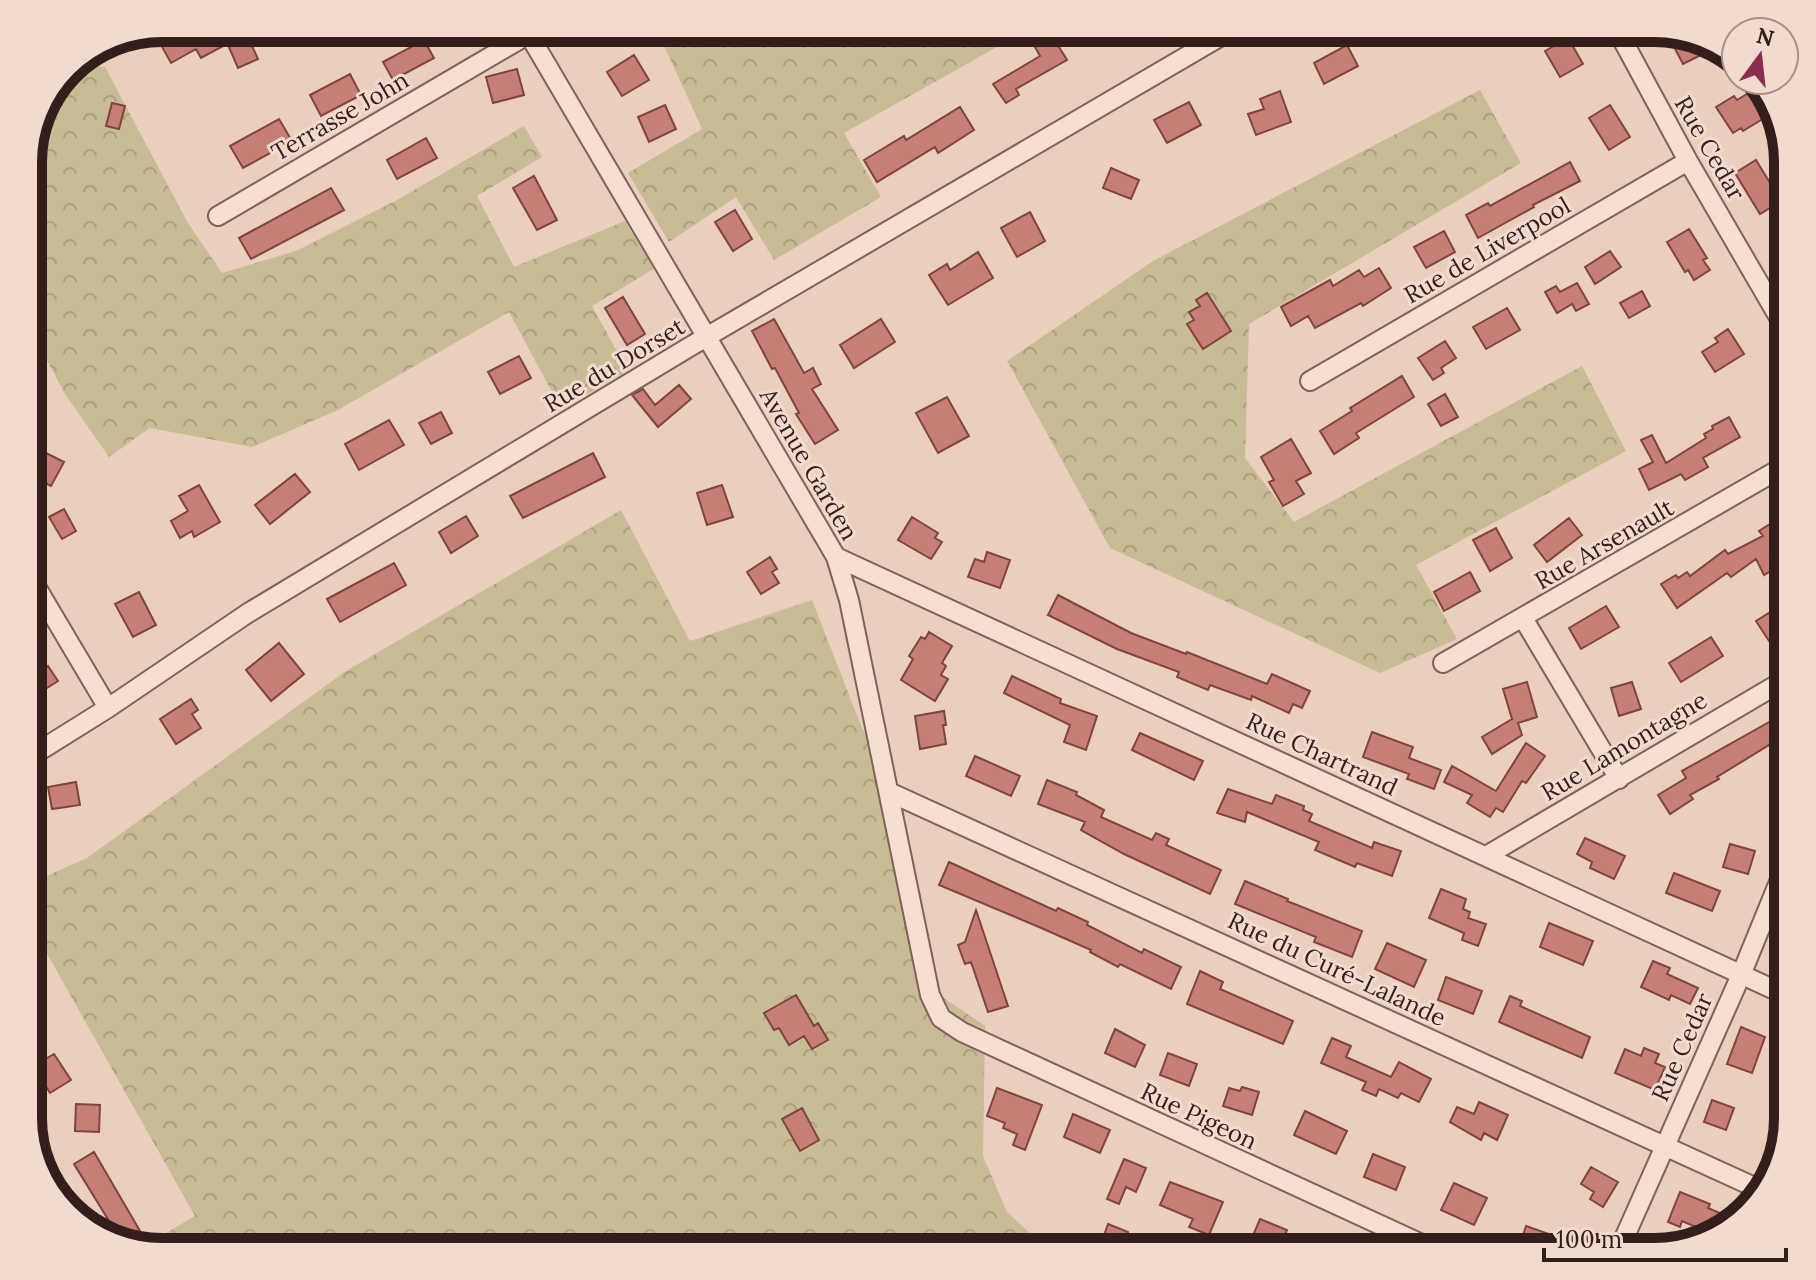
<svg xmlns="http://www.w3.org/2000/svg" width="1816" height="1280" font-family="Lora,serif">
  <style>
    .forest { fill: url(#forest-crowns) }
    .building { fill: #c67e77; stroke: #7f4440; stroke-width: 2 }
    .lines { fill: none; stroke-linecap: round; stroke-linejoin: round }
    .minor-casing { stroke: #816159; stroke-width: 22 }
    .minor { stroke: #f6dfd1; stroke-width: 18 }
    .labels { text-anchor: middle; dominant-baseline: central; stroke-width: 6; stroke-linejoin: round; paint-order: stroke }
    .street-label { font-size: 24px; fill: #321f1c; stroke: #f2dbce }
    .rim { fill: none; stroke: #321f1c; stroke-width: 10 }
  </style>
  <defs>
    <pattern id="forest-crowns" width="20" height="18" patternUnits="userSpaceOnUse" patternTransform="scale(2)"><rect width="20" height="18" fill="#c7bc94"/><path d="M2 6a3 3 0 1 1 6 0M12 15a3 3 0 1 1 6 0" fill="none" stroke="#aba17f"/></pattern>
  </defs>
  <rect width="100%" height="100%" fill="#eacfbf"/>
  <path class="forest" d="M656,28H1031L844,133L881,197L774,260L736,197L669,242L628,173L702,129Z
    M73,62L105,67L188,223L222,273L296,251L397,200L524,126L542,157L477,196L514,267L625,221L654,269L592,306L628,371L561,409L509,312L338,410L252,447L150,428L109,457L65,394L35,338L28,332V152Z
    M1480,90L1521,163L1249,324L1245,458L1294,522L1582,366L1626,451L1416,565L1457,639L1380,673L1110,548L1007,361L1153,261Z
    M621,510L690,641L812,600L862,728L897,787L938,994L985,1026L983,1156L1007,1212L1048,1250L1059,1252H161L144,1246L195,1216L28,920V884L87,858L346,671Z"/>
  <path class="building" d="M191,28H215L225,45L201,58L196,49L171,63L161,45Z
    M1666,32L1702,44L1695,48L1699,56L1683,64Z
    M1051,34L1067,60L1016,89L1019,95L1006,103L993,84L1040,56L1034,45Z
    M248,37L258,59L238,68L228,45Z
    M1568,38L1583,64L1560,77L1545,51Z
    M424,40L434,58L393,80L383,62Z
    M1347,45L1358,66L1324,84L1314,63Z
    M634,55L649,80L622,96L607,72Z
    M517,69L524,95L493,103L486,77Z
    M350,74L361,95L321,116L310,95Z
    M1280,91L1291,122L1256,135L1248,114L1264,109L1260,99Z
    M1750,92L1766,117L1743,131L1741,128L1733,133L1716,107L1734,96L1737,100Z
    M1189,102L1201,125L1167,143L1154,120Z
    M112,103L125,106L119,129L106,126Z
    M665,105L676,129L649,142L638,117Z
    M1610,105L1630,137L1609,150L1589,118Z
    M960,107L974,130L938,153L935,147L877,182L864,160L904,136L906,140Z
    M279,119L292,141L243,168L230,146Z
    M426,138L437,158L397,179L387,160Z
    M1756,160L1781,201L1760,214L1735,173Z
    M1570,162L1580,181L1533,205L1534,207L1478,238L1466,215L1488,203L1490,206Z
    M1111,168L1139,180L1131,199L1103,188Z
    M534,176L557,220L537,230L513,188Z
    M331,188L344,210L251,259L239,238Z
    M735,210L752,239L733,251L715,222Z
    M1030,212L1045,241L1017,257L1001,228Z
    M1689,229L1707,258L1703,260L1710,270L1694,280L1688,270L1685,272L1667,242Z
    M1444,231L1455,252L1426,268L1414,247Z
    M1610,251L1621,267L1595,284L1585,267Z
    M978,252L993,278L948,305L929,275L947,264L950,270Z
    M1379,268L1391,288L1363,306L1361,303L1315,328L1308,316L1291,326L1281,307L1330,280L1333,286L1359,270L1364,277Z
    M1577,283L1589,304L1576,311L1572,304L1557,313L1545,292L1556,286L1560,292Z
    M1642,291L1650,306L1629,318L1620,303Z
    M1207,293L1231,331L1203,349L1187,324L1194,320L1189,312L1200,306L1196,300Z
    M623,297L645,334L627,345L605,308Z
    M1507,308L1520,330L1486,349L1473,327Z
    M774,319L804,373L813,368L821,384L812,389L838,430L815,444L796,414L799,413L775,368L772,369L752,331Z
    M881,319L895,342L854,368L840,345Z
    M1728,329L1744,354L1715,372L1702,352L1718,342L1715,338Z
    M1445,341L1456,358L1441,368L1444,373L1433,380L1418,358Z
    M519,356L531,378L500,394L488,372Z
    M1402,376L1414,397L1356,433L1359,438L1334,454L1320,431L1352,411L1350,408Z
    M679,385L691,399L658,427L632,395L643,389L655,405Z
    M1445,394L1458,417L1441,426L1428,404Z
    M947,397L969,436L938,453L916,413Z
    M441,412L452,433L431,444L419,423Z
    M1729,417L1740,437L1703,458L1708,467L1685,480L1681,474L1649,490L1639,469L1653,462L1641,440L1652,435L1666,463L1706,438L1704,434L1713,429L1712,426Z
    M389,420L404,445L359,470L345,444Z
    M1291,439L1311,473L1296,481L1304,494L1283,506L1269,482L1274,480L1261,457Z
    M40,450L64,462L51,486L28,475Z
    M593,453L605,477L523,518L510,496Z
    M295,474L310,492L270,524L255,505Z
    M199,485L220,522L194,537L192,531L180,538L171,521L188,511L179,496Z
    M722,485L733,517L707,525L697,493Z
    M64,509L76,531L62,539L49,517Z
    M466,516L478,536L451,553L439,532Z
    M912,517L938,533L935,538L942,542L931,559L898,540Z
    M1781,517L1788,528V546L1770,557L1776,568L1764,575L1756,559L1731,577L1727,573L1677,608L1661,584L1676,575L1678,578L1687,572L1690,576L1725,550L1728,554L1763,536L1759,531Z
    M1569,518L1582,535L1547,562L1534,545Z
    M1496,528L1512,558L1490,571L1473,540Z
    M987,552L1010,560L1000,588L968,577L975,559L984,562Z
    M770,557L777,569L772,572L779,583L761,594L747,572Z
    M394,563L406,585L340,622L327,599Z
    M1470,572L1480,591L1444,611L1434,592Z
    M139,592L156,625L133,637L115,604Z
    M1058,595L1131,633L1186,654L1187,652L1267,684L1272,674L1310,691L1302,708L1293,704L1289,713L1252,696L1251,700L1210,685L1208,690L1177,677L1179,672L1117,649L1048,615Z
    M1788,601V629L1769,641L1756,621Z
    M1606,606L1619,627L1581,649L1569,628Z
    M929,632L952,646L942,663L946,666L941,675L948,679L935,701L901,680L913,659L909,656L921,637L925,639Z
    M1711,637L1723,656L1681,682L1669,663Z
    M279,643L304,674L271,701L246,670Z
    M48,666L58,681L28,700V679Z
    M1012,676L1061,699L1060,703L1097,716L1086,750L1064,742L1070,725L1004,693Z
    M1527,682L1537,717L1518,723L1522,735L1492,754L1482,737L1512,719L1503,689Z
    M1632,682L1641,709L1619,716L1611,688Z
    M191,699L198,710L192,714L201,728L176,744L160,719Z
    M944,711L946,725H943L946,744L920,749L915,716Z
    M1771,721L1782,737L1717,777L1719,779L1690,795L1693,799L1670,814L1658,795L1686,778L1682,771Z
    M1372,732L1413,747L1409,758L1441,770L1434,789L1407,779L1409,774L1363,757Z
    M1140,733L1203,761L1194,780L1132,750Z
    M1526,743L1545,756L1526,783L1522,781L1503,812L1496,808L1490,817L1467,803L1472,795L1444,782L1452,766L1496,791Z
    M975,756L1020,776L1011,796L966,776Z
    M1047,780L1077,792L1076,795L1104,810L1101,817L1152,840L1156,833L1169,839L1166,845L1221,870L1210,894L1124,854L1081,830L1085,822L1038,804Z
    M76,782L80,805L52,809L48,787Z
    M1228,789L1272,804L1276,795L1304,806L1303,810L1312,814L1309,821L1372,848L1374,842L1401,851L1392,876L1357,863L1355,867L1315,850L1319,842L1247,812L1245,822L1217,813Z
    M1585,838L1625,856L1614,879L1590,868L1592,862L1577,854Z
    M1730,844L1755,851L1748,874L1723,867Z
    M949,862L1056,911L1058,908L1088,922L1087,925L1142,953L1144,949L1181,967L1171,989L1120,964L1118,967L1090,952L1091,950L1039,927L939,885Z
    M1674,873L1720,891L1712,911L1666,893Z
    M1245,881L1288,899L1287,901L1362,931L1352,957L1314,942L1316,937L1235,904Z
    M1441,889L1466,899L1463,909L1470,912L1468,918L1486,924L1478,946L1462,940L1464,933L1429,918Z
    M976,910L1008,1006L988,1012L971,962L965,964L958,945L965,942Z
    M1549,923L1593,941L1583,965L1540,947Z
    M1387,943L1426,960L1414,987L1375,969Z
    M1653,961L1670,968L1667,974L1698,988L1690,1004L1671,995L1669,1000L1641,987Z
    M1200,971L1223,982L1220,989L1293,1021L1283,1044L1187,1004Z
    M1446,977L1482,991L1473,1014L1438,1000Z
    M796,995L814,1026L818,1023L828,1040L812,1049L804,1036L789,1045L779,1028L774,1030L764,1013Z
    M1510,996L1522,1001L1520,1006L1590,1037L1582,1058L1499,1022Z
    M1741,1027L1765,1037L1752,1073L1727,1064Z
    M1115,1029L1145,1045L1135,1067L1105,1053Z
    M1332,1038L1351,1046L1346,1057L1391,1077L1399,1062L1431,1079L1419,1102L1401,1093L1398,1098L1379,1089L1376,1096L1362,1090L1366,1082L1321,1063Z
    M1644,1048L1659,1054L1655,1063L1665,1067L1655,1090L1615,1073L1625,1049L1641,1056Z
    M1168,1053L1197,1064L1189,1086L1160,1075Z
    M54,1054L71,1080L50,1093L33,1066Z
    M1242,1087L1259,1092L1252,1115L1223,1106L1229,1088L1240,1091Z
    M997,1088L1042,1105L1025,1150L1013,1145L1017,1134L1003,1128L1005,1123L987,1116Z
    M1712,1100L1734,1108L1726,1130L1704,1122Z
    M1479,1102L1508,1115L1497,1140L1484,1133L1481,1140L1450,1122L1457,1107L1474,1114Z
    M76,1104L100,1105L99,1132L75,1131Z
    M802,1108L819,1140L800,1151L782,1119Z
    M1305,1111L1347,1131L1336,1154L1294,1135Z
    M1073,1114L1110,1130L1100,1153L1064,1137Z
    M94,1152L140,1231L125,1240L95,1229L109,1221L74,1164Z
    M1373,1154L1405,1167L1396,1190L1364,1177Z
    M1124,1159L1146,1168L1136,1192L1126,1187L1119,1204L1107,1199Z
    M1591,1167L1618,1182L1603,1207L1590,1199L1594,1192L1581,1184Z
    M1170,1182L1223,1202L1209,1235L1189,1227L1193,1219L1160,1205Z
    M1454,1183L1487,1198L1474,1225L1441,1210Z
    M1680,1192L1710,1204L1708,1208L1736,1220L1717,1236L1682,1221L1680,1227L1668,1222Z
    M1260,1219L1287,1230L1278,1252H1262L1265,1243L1252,1238Z
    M1108,1224L1128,1232L1121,1252H1098Z
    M1526,1226L1566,1240L1562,1252H1530L1519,1248Z"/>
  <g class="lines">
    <g class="minor-casing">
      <path id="minor" d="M525,28L836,557L849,600L930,995L941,1018L962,1032L1439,1252
        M1616,28L1688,161L1788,333
        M218,216L529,34
        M1310,381L1688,161
        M836,557L1788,996
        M28,573L108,708
        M1523,618L1619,779
        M1443,663L1788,464
        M28,758L108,708L248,613L691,346L1235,28
        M889,792L1763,1191
        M1486,856L1788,678
        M1618,1252L1741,975L1788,860"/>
    </g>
    <use href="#minor" class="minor"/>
  </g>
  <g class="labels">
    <g class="street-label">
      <text transform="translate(340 116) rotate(-30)">Terrasse John</text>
      <text transform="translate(1710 148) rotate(60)">Rue Cedar</text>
      <text transform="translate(1487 250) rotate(-30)">Rue de Liverpool</text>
      <text transform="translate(614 365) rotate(-31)">Rue du Dorset</text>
      <text transform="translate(809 464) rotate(60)">Avenue Garden</text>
      <text transform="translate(1604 544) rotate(-30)">Rue Arsenault</text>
      <text transform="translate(1624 746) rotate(-31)">Rue Lamontagne</text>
      <text transform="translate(1322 754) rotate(25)">Rue Chartrand</text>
      <text transform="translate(1337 969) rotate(25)">Rue du Curé-Lalande</text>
      <text transform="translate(1682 1047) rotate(-66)">Rue Cedar</text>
      <text transform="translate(1199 1116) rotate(25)">Rue Pigeon</text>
    </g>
  </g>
  <path d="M0 0H1816V1280H0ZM162 42H1654A120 120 0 0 1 1774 162V1118A120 120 0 0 1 1654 1238H162A120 120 0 0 1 42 1118V162A120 120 0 0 1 162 42Z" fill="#f2dbce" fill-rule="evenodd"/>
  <path class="rim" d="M162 42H1654A120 120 0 0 1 1774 162V1118A120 120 0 0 1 1654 1238H162A120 120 0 0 1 42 1118V162A120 120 0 0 1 162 42Z"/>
  <g transform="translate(1760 56) rotate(15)"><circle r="38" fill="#f2dbce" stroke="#a59087" stroke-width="2"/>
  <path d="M0-6L14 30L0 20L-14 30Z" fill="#8c2d4d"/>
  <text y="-12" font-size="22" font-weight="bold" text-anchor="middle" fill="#321f1c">N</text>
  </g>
  <path d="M1544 1248v12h242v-12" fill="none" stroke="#321f1c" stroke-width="4"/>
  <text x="1556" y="1248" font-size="24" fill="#321f1c" stroke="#f2dbce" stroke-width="6" paint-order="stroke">100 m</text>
</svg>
